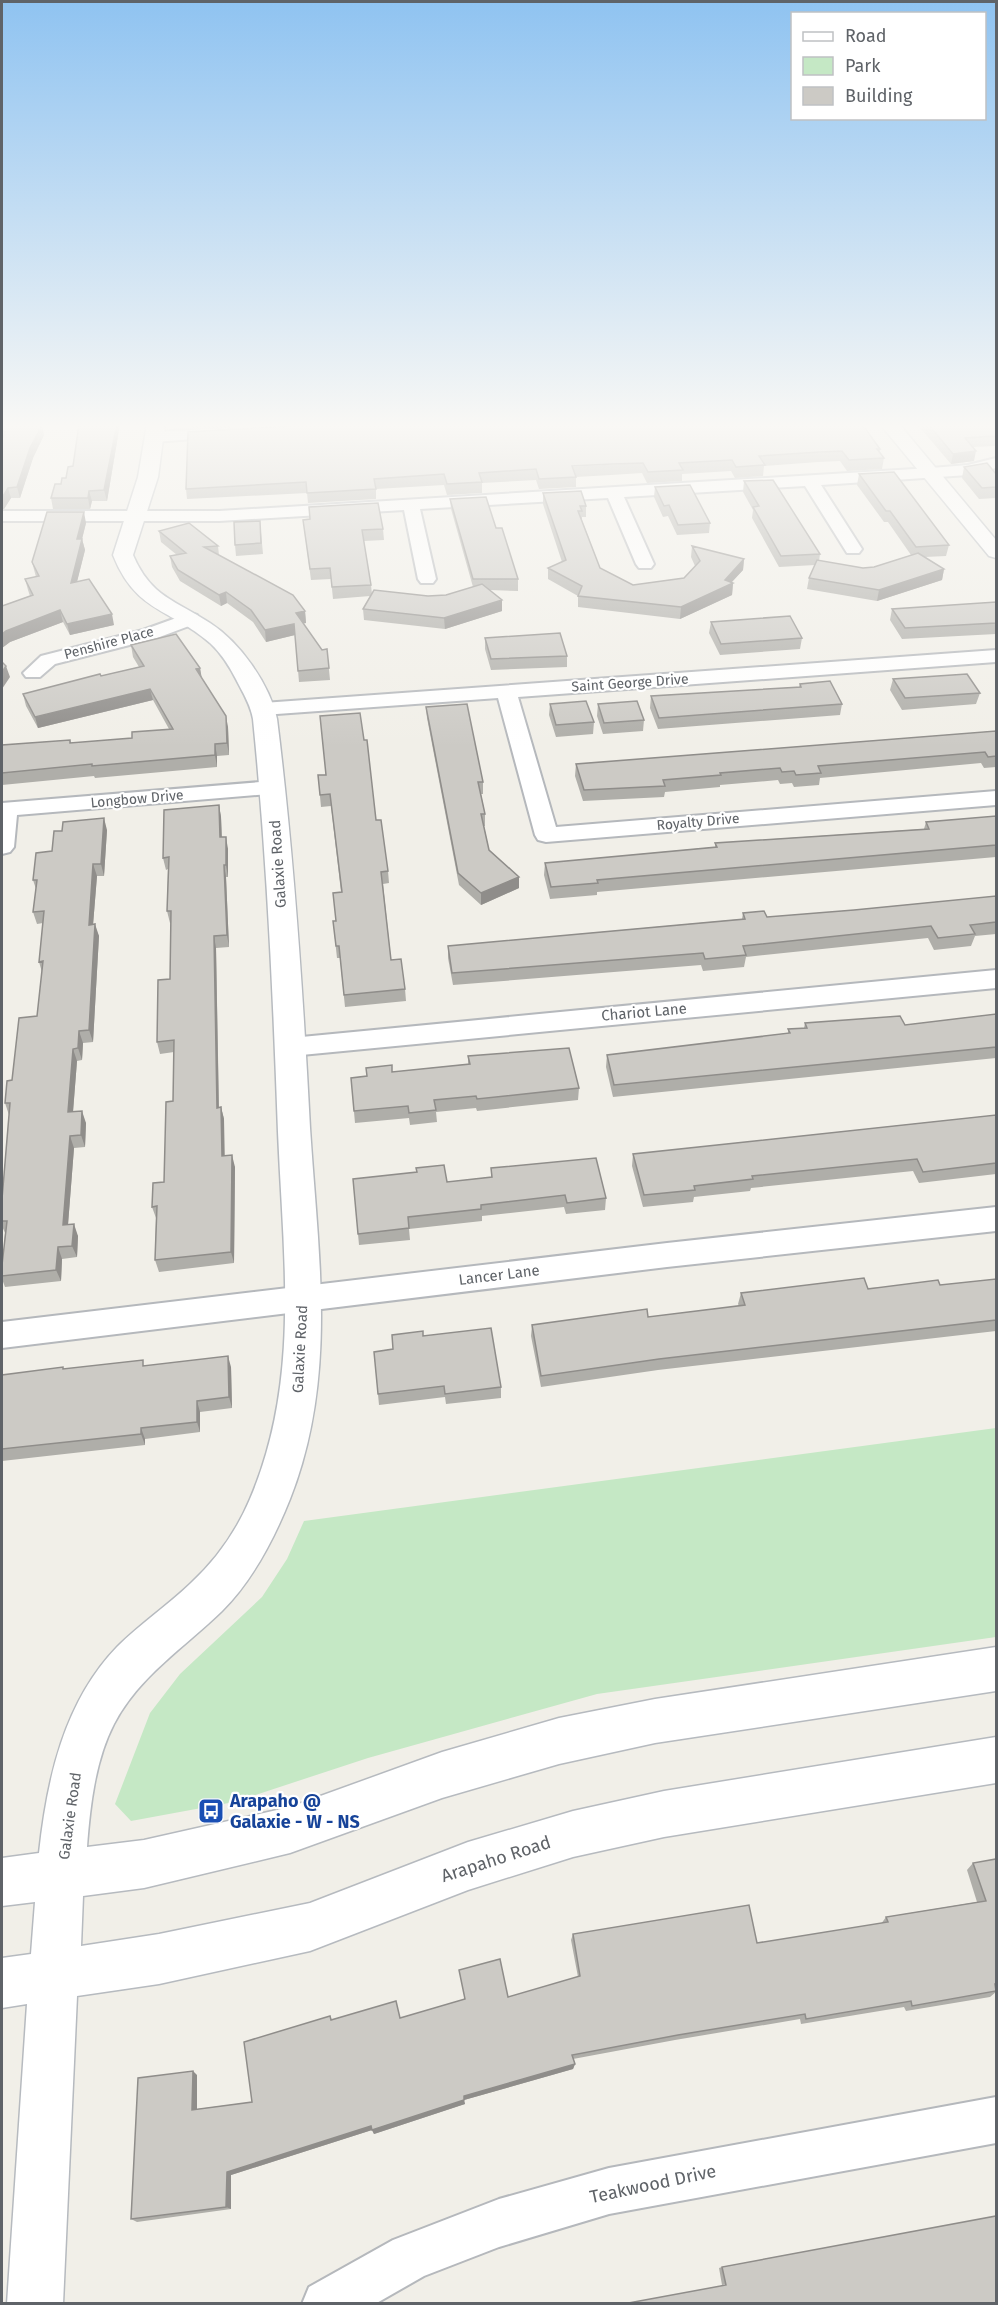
<svg xmlns="http://www.w3.org/2000/svg" width="998" height="2305" font-family="'Fira Sans',sans-serif">
  <style>
    .green { fill: #c5e8c5 }
    .lines { fill: none; stroke-linecap: round; stroke-linejoin: round }
    .street-casing { stroke: #b5b8bc; stroke-width: 4 }
    .secondary-casing { stroke: #b6babf; stroke-width: 3 }
    .street { fill: #fff; fill-rule: evenodd }
    .secondary { fill: #fff; fill-rule: evenodd }
    .wall { fill: #afaea9 }
    .shaded-wall { fill: #8f8d8a }
    .building { fill: #cccac5; stroke: #8f8d8a; stroke-width: 1.5 }
    .labels { text-anchor: middle; dominant-baseline: central; stroke-width: 4.5; stroke-linejoin: round; paint-order: stroke }
    .far-street-label { font-size: 14px; fill: #5f6368; stroke: #fff }
    .street-label { font-size: 15px; fill: #5f6368; stroke: #fff }
    .near-transit-label { font-size: 18px; font-weight: bold; fill: #164399; stroke: #fff; text-anchor: start }
    .near-street-label { font-size: 18px; fill: #5f6368; stroke: #fff }
  </style>
  <rect width="100%" height="100%" fill="#f1efe8"/>
  <path class="green" d="M996,1428V1637L597,1694L368,1758L234,1802L131,1821L115,1804L150,1713L180,1674L262,1597L287,1559L304,1521Z"/>
  <g class="lines">
    <g class="street-casing">
      <path id="street" d="M227,428L233,430L235,433L233,436L155,442L147,437L155,432Z
        M996,458V468L968,475L821,485L862,549L859,553H847L805,486L624,497L654,564L651,568H639L636,564L608,498L420,509L436,579L433,583H421L418,579L404,510L219,521H2V511H219L931,468L968,465Z
        M190,613L197,615L200,619L197,623L157,638L55,664L40,677H26L23,673L41,656L143,630Z
        M996,650V662L518,697L556,827L996,791V805L546,842L538,840L535,835L498,698L263,715L256,713L253,709L256,705L263,703Z
        M273,781L281,783L284,788L281,793L17,815L14,847L10,852L2,854V803Z
        M996,970V988L291,1056L282,1054L278,1047L282,1040L291,1038Z
        M996,1207V1231L667,1267L2,1348V1322L667,1243Z
        M996,2097V2143L609,2214L499,2247L424,2276L375,2304H302L309,2287L393,2240L499,2199L609,2168Z"/>
    </g>
    <g class="secondary-casing">
      <path id="secondary" d="M147,424H165L158,477L133,555C151,597 175,600 210,623C240,642 270,685 277,719C294,855 303,992 310,1128C318,1255 338,1377 290,1499C274,1539 253,1580 222,1611C184,1648 139,1676 114,1724C95,1761 90,1807 87,1847L144,1840L290,1807L442,1752L559,1718L655,1699L996,1647V1691L655,1743L559,1764L442,1798L290,1853L144,1888L83,1896L81,1946L159,1934L310,1903L468,1842L573,1811L664,1791L996,1737V1783L664,1837L573,1857L468,1890L310,1951L159,1984L77,1996L63,2304H7L27,2004L2,2008V1958L31,1954L35,1902L2,1906V1858L39,1853C47,1779 64,1702 117,1647C140,1624 167,1606 191,1583C216,1560 237,1530 250,1499C301,1380 283,1258 278,1132C273,994 267,857 253,719C251,707 245,696 239,685C231,669 223,655 210,643C170,608 136,613 113,555L138,477Z
        M880,424H899L996,540V558L989,556Z"/>
    </g>
    <use href="#street" class="street"/>
    <use href="#secondary" class="secondary"/>
  </g>
  <path class="wall" d="M2,424L44,435L33,458L20,498H11L4,509H2Z
    M120,424L107,501H92L90,509H53L51,498L66,478L73,466L78,429Z
    M190,424H256L190,428Z
    M917,424H996V446L973,447L974,461L951,464Z
    M880,449V452L884,458L882,469L847,471L840,461L818,462L764,466L763,476L735,478L731,471L682,474V481L647,483L642,473L611,475L576,477V487L539,489L536,480L482,483V493L447,495L444,485L376,489V499L308,503L307,493L187,499L186,489Z
    M964,467L996,487V498L979,499L962,478Z
    M859,474L949,545L946,556L925,557L944,569L942,580L877,601L807,589L809,578L815,565L779,567L752,518L753,510L743,492L744,481L820,554L819,561L863,568L874,567L911,555L888,522H884L857,485Z
    M655,487L710,523L709,533L677,535L668,516L663,517L654,497Z
    M543,493L586,506V517H582V520L600,568L633,585L684,578L695,566L691,557L692,546L744,559L743,570L731,583H733L732,595L680,619L578,607V596L548,579V568L562,562L543,504Z
    M450,499L496,528L518,579V591L490,590L502,611L445,629L364,620L363,609L370,596L333,599L331,579L311,580L303,520L310,519L383,529L384,540L364,541L371,585L372,594L428,596L446,595L473,587L451,509Z
    M86,523L82,539L85,550L77,581L114,625L70,635L63,622L10,642L2,648V606L30,596L28,590L25,579L36,577L32,562Z
    M159,531L218,546L219,555L305,611L306,623H303L322,650L327,649L330,680L299,682L295,635L266,642L253,622L227,603L221,606L180,581L172,567L170,556L177,555L161,542Z
    M261,532L263,554L236,556L235,545Z
    M996,602V634L902,639L890,620L892,609Z
    M711,622L802,638L800,649L720,655L709,633Z
    M485,638L567,656V667L491,670L485,649Z
    M131,645L200,668L201,677L228,727L229,755L217,756V767L95,778L94,776L2,785V745L70,740L71,743L132,738L169,729L153,700L38,728L26,706L23,694L139,667L133,657Z
    M893,679L980,693L976,704L902,710L890,690Z
    M800,684L842,704L840,715L658,729L650,708L651,696L799,687Z
    M550,704L594,722L593,734L556,737L549,715Z
    M598,704L644,720L643,731L603,734L597,716Z
    M426,707L483,782V794H481L485,814V826H484L489,850L519,888L481,905L459,885L427,718Z
    M996,731V767L984,768L981,763L820,778L819,785L794,787L792,783L780,784L778,780L720,785V787L665,792L664,797L583,801L575,776L576,764Z
    M318,775L376,820L388,871L389,883L383,884L391,960L405,989L406,1001L345,1007L340,958H337L333,921H336L341,892L331,806L321,807Z
    M219,805L221,817L222,837L228,849V877H226L229,947L216,948L219,1108L221,1107L224,1119V1156L235,1167L234,1263L159,1272L155,1260L156,1218L152,1207L164,1182L173,1101L174,1052L160,1054L157,1042L170,979L171,923H170L167,911L168,869L166,870L163,858Z
    M996,816V857L597,892V895L550,899L544,875L545,863L715,847V843L924,829L926,822Z
    M107,830L104,876H97L93,925L99,936L93,1042L83,1043L82,1060L77,1061L73,1112L86,1123L85,1147L74,1148L68,1225L78,1236L77,1257L62,1259L61,1281L5,1287L2,1279L5,1233L2,1226V1199L9,1115L5,1103L12,1080L37,1016L42,972L39,962L43,923L37,924L33,912L36,889L33,880L52,851Z
    M996,896V934L975,936L971,946L934,950L928,938L746,957L744,967L703,971L701,965L453,985L448,958V946L742,919L743,913L767,917L854,910Z
    M996,1014V1058L613,1097L606,1067L607,1055L788,1033V1029L804,1028L805,1023L905,1025Z
    M468,1056L579,1088L578,1100L477,1111L476,1108L436,1112L437,1122L410,1125L409,1118L355,1123L351,1078L392,1072L468,1064Z
    M996,1115V1174L919,1183L913,1171L751,1188L750,1191L694,1197L693,1202L643,1207L632,1166L633,1154Z
    M491,1168L606,1198L605,1210L566,1214L564,1207L482,1216V1221L409,1229L410,1240L359,1245L353,1179L447,1182L491,1177Z
    M996,1279V1331L658,1370L541,1387L531,1336L532,1325L648,1317L739,1306L738,1304L741,1293L940,1285Z
    M423,1336L501,1387V1398L446,1404L445,1397L379,1405L374,1352L393,1349Z
    M145,1366L231,1367L232,1408L200,1412V1432L145,1439V1445L2,1461V1375L64,1369Z
    M996,1859V1992L990,1997L906,2011L904,2007L801,2024L800,2019L675,2040L573,2059L575,2064L573,2069L464,2100L465,2104L374,2134L372,2130L231,2175V2209L137,2222L131,2219L197,2075V2109L252,2102L330,2016L332,2020L400,2018L465,1999L459,1970L508,1997L578,1977L571,1940L573,1934L757,1943L881,1924L886,1917L977,1902L967,1870L973,1863Z
    M996,2216L722,2285L719,2268L722,2267Z"/>
  <path class="shaded-wall" d="M117,424H120L107,501L104,490Z
    M42,425L44,435L33,458L20,498L17,487L30,448Z
    M976,451L974,461L951,464L953,454Z
    M8,488L11,498L4,509H2V498Z
    M89,491L92,501L90,509L88,498Z
    M84,512L86,523L82,539L85,550L74,594L71,583L77,539Z
    M744,559L743,570L729,585L733,583L732,595L680,619L681,607L725,580Z
    M944,569L942,580L877,601L879,590Z
    M226,592L227,603L221,606L219,595Z
    M502,600V611L445,629L444,618Z
    M60,610L63,622L10,642L2,648V634L6,631Z
    M305,611L306,623L297,625L296,613Z
    M112,614L114,625L70,635L67,624Z
    M294,624L295,635L266,642L265,630Z
    M6,666L10,677L2,689V672Z
    M200,668L202,679L196,669Z
    M150,689L153,700L38,728L35,717Z
    M226,716L228,727L229,755L227,743Z
    M215,744L217,756V767L215,755Z
    M219,805L221,817L222,849L220,837Z
    M104,818L107,830L104,876L101,864Z
    M226,837L228,849V877L226,865Z
    M93,864L97,876L92,937L89,925Z
    M224,865L226,877L229,947L227,935Z
    M519,877V888L481,905V893Z
    M95,924L99,936L93,1042L89,1030Z
    M214,936L216,948L219,1120L217,1108Z
    M79,1031L83,1043L82,1060L78,1048Z
    M73,1049L77,1061L72,1124L68,1112Z
    M221,1107L224,1119L225,1168L222,1156Z
    M82,1111L86,1123L85,1147L81,1135Z
    M70,1136L74,1148L67,1237L63,1225Z
    M232,1155L235,1167L234,1263L231,1252Z
    M74,1224L78,1236L77,1257L72,1246Z
    M58,1247L62,1259L61,1281L56,1270Z
    M228,1356L231,1367L232,1408L229,1397Z
    M197,1401L200,1412V1432L197,1422Z
    M141,1428L145,1439V1445L141,1434Z
    M575,2064L573,2069L464,2100L465,2104L374,2134L372,2130L231,2175V2209L226,2207L227,2172L464,2096Z
    M193,2071L197,2075V2114L192,2110Z"/>
  <path class="building" d="M2,424L42,425L30,448L17,487L8,488L2,498V439L5,432L2,430Z
    M79,424H117L104,490L89,491L88,498H51L55,484H61L62,478H66L68,467L73,466Z
    M325,424H862L880,449H877L884,458L849,460L842,451L820,452L759,456L765,465L736,467L732,460L679,463L683,470L648,472L643,463L612,464L572,466L576,477L539,479L536,469L479,473L482,482L447,484L444,474L374,479L376,489L307,493L306,482L186,489L188,432Z
    M928,424H996V436L965,438L976,451L953,454Z
    M987,463L996,474V487L982,488L964,467Z
    M894,472L949,545L916,547L890,511H886L859,474Z
    M773,480L820,554L781,556L753,507L759,506L744,481Z
    M690,485L710,523L678,525L669,505L664,506L655,487Z
    M581,491L586,506H580L582,511H578L600,568L633,585L684,578L700,561L692,546L744,559L725,580L733,583L681,607L578,596L582,586L548,568L566,560L543,493Z
    M486,497L496,528H502L518,579H473L450,499Z
    M378,503L383,529L362,530L371,585L332,587L330,568L310,569L303,520L310,519L309,507Z
    M47,512H84L77,539H82L71,583L89,579L112,614L67,624L60,610L6,631L2,634V606L33,595L25,579L39,576L32,562Z
    M260,521L261,543L235,545L234,522Z
    M189,523L218,546L204,547L293,595L305,611L296,613L322,650L327,649L329,668L298,671L294,624L265,630L251,610L226,592L219,595L178,570L170,556L186,553L159,531Z
    M918,553L944,569L879,590L809,578L817,560L863,568L874,567Z
    M482,584L502,600L444,618L363,609L374,590L428,596L446,595Z
    M996,602V623L905,628L892,609Z
    M790,616L802,638L721,644L711,622Z
    M560,633L567,656L491,659L485,638Z
    M176,634L200,668L196,669L226,716L227,743L215,744V755L92,766V764L2,773V745L70,740V743L132,738V732L173,729L150,689L35,717L23,694L100,674L101,676L144,666L131,645Z
    M2,662L6,666L2,672Z
    M967,674L980,693L905,698L893,679Z
    M830,681L842,704L659,718L651,696L801,687L800,684Z
    M586,701L594,722L556,725L550,704Z
    M637,701L644,720L604,723L598,704Z
    M467,704L483,782H478L485,814H481L489,850L519,877L481,893L458,873L426,707Z
    M360,713L364,740H367L376,820H381L388,871L381,872L391,960L401,959L405,989L344,995L339,946H336L333,921H336L333,893L342,892L330,794L320,795L318,775H326L320,716Z
    M996,731V756L988,757L985,752L818,766L821,773L796,775L794,771L782,772L780,768L720,773L721,775L663,780L665,786L584,790L576,764Z
    M219,805L220,837H226V865H224L227,935L214,936L217,1108L221,1107L222,1156L232,1155L231,1252L155,1260L157,1206L152,1207L153,1183L164,1182L166,1102L173,1101L174,1040L157,1042L158,980L170,979L171,911H167L169,857L163,858L164,810Z
    M996,816V845L597,880L598,883L551,887L545,863L717,847L715,843L929,829L926,822Z
    M104,818L101,864H93L89,925L95,924L89,1030L79,1031L78,1048L73,1049L68,1112L82,1111L81,1135L70,1136L63,1225L74,1224L72,1246L58,1247L56,1270L2,1276V1265L7,1221H2V1199L10,1103H5L7,1081L12,1080L19,1018L37,1016L43,961L39,962L44,911L33,912L37,880H33L36,853L52,851L54,831H62L63,822Z
    M996,896V922L970,925L975,934L938,938L931,926L743,946L746,955L705,959L703,953L452,973L448,946L745,919L743,913L764,911L767,917L854,910Z
    M996,1014V1047L614,1085L607,1055L790,1033L788,1029L807,1028L805,1023L900,1016L905,1025Z
    M569,1048L579,1088L477,1099L476,1096L434,1100L436,1110L409,1113L408,1106L354,1111L351,1078L367,1076L366,1068L392,1065V1072L470,1064L468,1056Z
    M996,1115V1163L923,1172L917,1159L752,1176L753,1179L694,1186L695,1190L644,1195L633,1154Z
    M596,1158L606,1198L567,1203L565,1195L481,1205V1209L408,1217L409,1228L358,1234L353,1179L417,1172L416,1168L444,1165L447,1182L492,1177L491,1168Z
    M864,1278L868,1289L938,1280L940,1285L996,1279V1320L659,1359L541,1376L532,1325L647,1309L648,1317L745,1305L741,1293Z
    M491,1328L501,1387L445,1394L444,1386L378,1394L374,1352L393,1349L392,1335L423,1331V1336Z
    M228,1356L229,1397L197,1401V1422L141,1428V1434L2,1449V1375L63,1367V1369L143,1360V1366Z
    M996,1859V1984H995L996,1991L912,2006L911,2001L806,2019L805,2014L678,2035L572,2055L575,2064L464,2096V2100L372,2130L371,2126L227,2172L226,2207L131,2219L138,2078L193,2071L192,2110L252,2102L244,2042L330,2016L331,2020L396,2001L400,2018L465,1999L459,1970L500,1959L508,1997L580,1976L573,1934L749,1905L757,1943L888,1922L886,1917L986,1901L973,1863Z
    M996,2216V2304H623L726,2285L722,2267Z"/>
  <linearGradient id="sky" x2="0" y2="1"><stop stop-color="#8fc3f1"/><stop offset="0.57" stop-color="#f9f8f5"/><stop offset="1" stop-color="#f9f8f5" stop-opacity="0"/></linearGradient>
  <rect width="998" height="747" fill="url(#sky)"/>
  <defs>
    <g id="bus-square" transform="scale(1.35)"><rect x="-9" y="-9" width="18" height="18" rx="4" fill="#1a4fb4" stroke="#fff"/><path d="M-5-6H5V4H4V6H2V4H-2V6H-4V4H-5ZM-3.5-4V0h7V-4ZM-3.5 1.2v1.5H-2V1.2ZM2 1.2v1.5H3.5V1.2Z" fill="#fff"/></g>
  </defs>
  <g fill-rule="evenodd">
    <use href="#bus-square" x="211" y="1811"/>
  </g>
  <g class="labels">
    <g class="far-street-label">
      <text transform="translate(109 643) rotate(-15)">Penshire Place</text>
      <text transform="translate(630 683) rotate(-4)">Saint George Drive</text>
      <text transform="translate(137 799) rotate(-5)">Longbow Drive</text>
      <text transform="translate(698 822) rotate(-5)">Royalty Drive</text>
    </g>
    <g class="street-label">
      <text transform="translate(278 864) rotate(-94)">Galaxie Road</text>
      <text transform="translate(644 1012) rotate(-5)">Chariot Lane</text>
      <text transform="translate(499 1275) rotate(-7)">Lancer Lane</text>
      <text transform="translate(300 1349) rotate(-87)">Galaxie Road</text>
      <text transform="translate(70 1816) rotate(-82)">Galaxie Road</text>
    </g>
    <g class="near-transit-label">
      <text x="230" y="1801">Arapaho @<tspan x="230" dy="21">Galaxie - W - NS</tspan></text>
    </g>
    <g class="near-street-label">
      <text transform="translate(496 1859) rotate(-18)">Arapaho Road</text>
      <text transform="translate(653 2184) rotate(-12)">Teakwood Drive</text>
    </g>
  </g>
  <rect width="998" height="2305" fill="none" stroke="#5f6368" stroke-width="6"/>
  <rect x="791" y="12" width="195" height="108" fill="#ffffff" stroke="#bfc1c3" stroke-width="1.5"/>
  <rect x="803" y="32" width="30" height="9" fill="#ffffff" stroke="#bfc1c3" stroke-width="1.5"/>
  <text x="845" y="42" font-size="18" fill="#5f6368">Road</text>
  <rect x="803" y="57" width="30" height="18" fill="#c5e8c5" stroke="#bfc1c3" stroke-width="1.5"/>
  <text x="845" y="72" font-size="18" fill="#5f6368">Park</text>
  <rect x="803" y="87" width="30" height="18" fill="#cccac5" stroke="#bfc1c3" stroke-width="1.5"/>
  <text x="845" y="102" font-size="18" fill="#5f6368">Building</text>
</svg>
